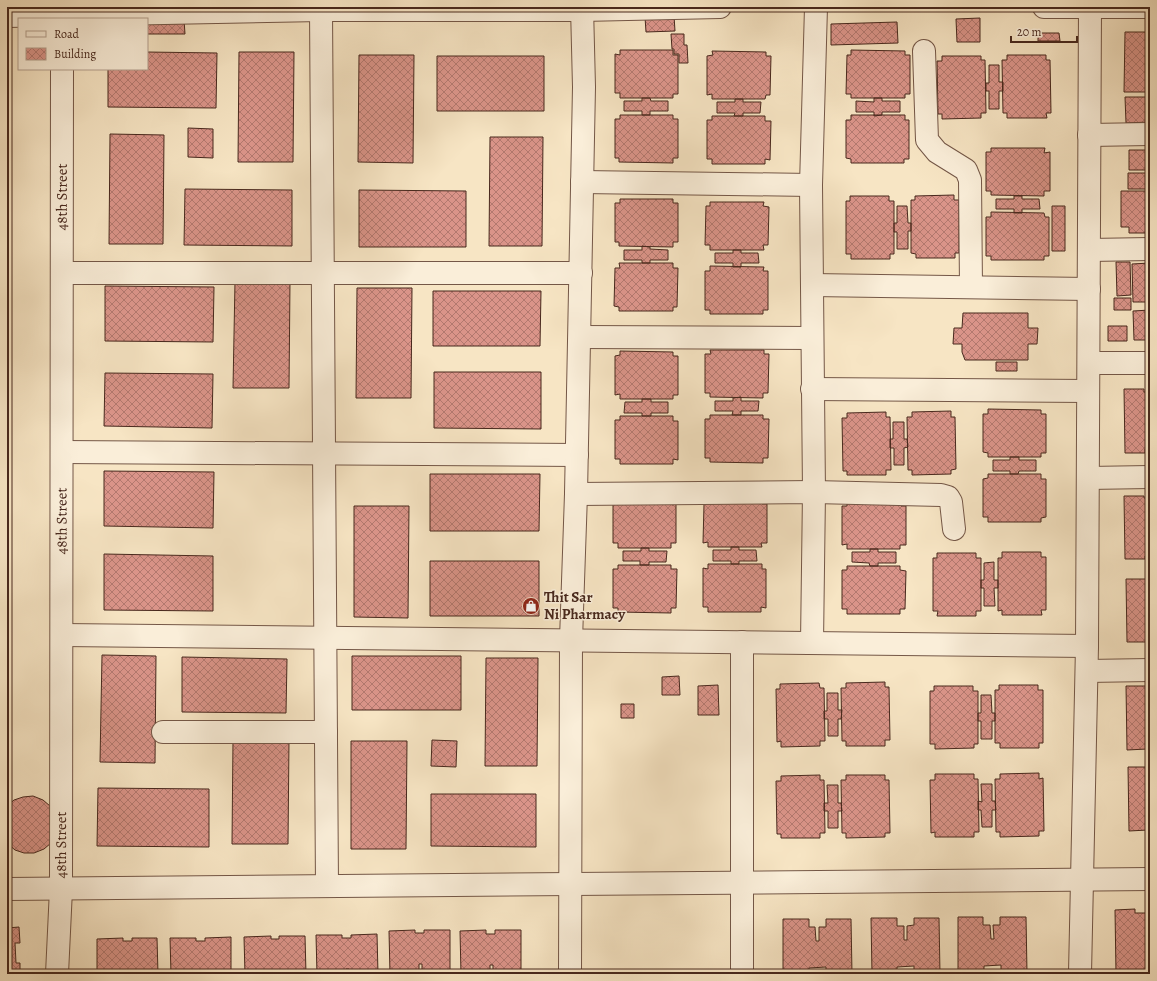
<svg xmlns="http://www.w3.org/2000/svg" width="1157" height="981" font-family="Alegreya,serif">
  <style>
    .building { fill: url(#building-cross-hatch); stroke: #48281d }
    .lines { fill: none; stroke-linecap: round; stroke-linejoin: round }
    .street-casing { stroke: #745747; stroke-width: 24 }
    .street { stroke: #faeed9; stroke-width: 22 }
    .labels { text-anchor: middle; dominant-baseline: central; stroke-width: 3; stroke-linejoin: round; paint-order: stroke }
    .street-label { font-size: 15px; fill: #48281d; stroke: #faeed9 }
    .poi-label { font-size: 15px; font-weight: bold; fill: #48281d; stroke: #faeed9; text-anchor: start }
  </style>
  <defs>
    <pattern id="building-cross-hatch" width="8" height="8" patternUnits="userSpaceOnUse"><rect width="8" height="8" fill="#da9489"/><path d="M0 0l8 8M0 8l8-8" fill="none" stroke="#b3796f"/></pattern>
  </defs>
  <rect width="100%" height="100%" fill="#f7e5c4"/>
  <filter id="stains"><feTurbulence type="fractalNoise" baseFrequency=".005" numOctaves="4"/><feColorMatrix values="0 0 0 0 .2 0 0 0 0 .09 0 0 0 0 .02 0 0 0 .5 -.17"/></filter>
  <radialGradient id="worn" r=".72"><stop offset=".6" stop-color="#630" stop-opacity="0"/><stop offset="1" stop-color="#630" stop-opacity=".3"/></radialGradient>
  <path class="building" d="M674,16L675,31L646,32L645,17Z
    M980,18V42H957L956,19Z
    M147,20H184L185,34H147Z
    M897,22L898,43L831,45V24Z
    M1125,32H1150V92H1124Z
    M1038,33H1059L1060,41H1038Z
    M671,34H684V45H687L688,63H679V54H674V49H672Z
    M620,50H673V55H678V94H673V98H620V93H615V54L620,55Z
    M851,50L905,51V55H910V94H905V98H851V94H846L847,55H851Z
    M712,51L766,52V56H771L770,95H766L765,99H712V94L707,95V56L713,55Z
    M147,52L217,53L216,108L108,107V69H147Z
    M239,52H294L293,162H238Z
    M359,55H414L413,163L358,162Z
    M1007,55H1046V60H1050L1051,113H1046L1047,118H1007V113H1003L1002,60H1007Z
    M437,56H544V111H437Z
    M942,56H981V60H985L986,113H981V118L942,119V114H938L937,61H942Z
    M989,65H999V82H1003V91H999V109H989V91H986V83H989Z
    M1125,97H1150V122L1126,123Z
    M642,98H650L651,101H668V111H650V115H642V111H624V101H642Z
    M874,98H882V101H900V112H882V115L874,116V112H856V101L874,102Z
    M735,99H743V102H761L760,113H743V116H734L735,113H717V102H735Z
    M620,115H673V119H678V158H673V163L619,162V158H615V119H620Z
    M851,115H905V120H909V159H904V163H851V159L846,158V120H851Z
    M712,116H765V121H771L770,160L765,159V164H712V159H707V120H712Z
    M188,128L213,129V158L188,157Z
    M110,134L164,135L163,244H109Z
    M490,137H543L542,246H489Z
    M991,148H1045L1044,153L1050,152V191H1044V196L991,195V191H986V152H991Z
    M1129,150H1150V170H1129Z
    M1128,173H1150V189H1128Z
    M185,189L292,190V246L184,245Z
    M359,190L466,191V247H359Z
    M1121,191H1150V233H1129V227H1121Z
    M954,195V200H959V253H955V258H916V254L911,253V200H915V196Z
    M850,196H889V201H894V254H890V259H851V254H846V201H850Z
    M1014,196H1022V199H1039L1040,209H1022V213H1014V209H996V199H1014Z
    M620,199H673V203H678V242H673V247L619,246V242H615V203H620Z
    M710,202H764L763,206L769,207L768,245H763L764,250H710V245H705L706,206H710Z
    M897,206H907L908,223H911V231H908V249H897V232H894V223H897Z
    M1052,206H1065V251H1052Z
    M991,212L1044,213L1045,217H1049V256H1044V260H991V256H986V217H991Z
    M642,246L650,247V249L668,250V260H650V263H642V260H624V250H642Z
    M733,250H741V253H758L759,263H741V267H733V263H715V253H733Z
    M1116,262H1130L1131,295L1117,296Z
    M619,263H673V268H678L677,307H673V311H619V307L614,306L615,268H620Z
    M1150,263V302H1133L1132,264Z
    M710,266L764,267L763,271H768V310H763V314H710V310H705V271H710Z
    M235,281H290L289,388H233Z
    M105,286L214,287L213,342L105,341Z
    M357,288H412L411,398H356Z
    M433,291H541L540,346H433Z
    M1114,298H1131V310H1114Z
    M1150,310V340H1134L1133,311Z
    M963,313H1028V328H1038L1037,344H1028V360H965L962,352V344H953L954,328H962Z
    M1108,326H1127V341H1108Z
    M710,350H764V354H769L768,393H763V398L710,397V393H705V354H711Z
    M620,351L673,352V356H678V395H673V399H620V394L615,395V356L620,355Z
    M996,362H1017V371H996Z
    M434,372H541V429L434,428Z
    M105,373L213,374L212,428L104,426Z
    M1124,389H1144V392H1150V449H1145V453H1125Z
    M741,397V401H759L758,411H741V415H732L733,411H715V401H733V398Z
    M642,399H651V402H668V413H651V416H642V413H624L625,402H642Z
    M988,409L1041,410V414H1046V453H1041V457H988V453L983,452V414H988Z
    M951,411V417H955L956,469L951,470V474L912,475V470H908L907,417H912V412Z
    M886,412V417H890L891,470H886V475H847V471H843L842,418H847V413Z
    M710,415H763V419H769L768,458H763V463L710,462V458H705V419H710Z
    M620,416H673V421H678V460L673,459V464H620V459H615V420H620Z
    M893,422H904V439H907L908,447L904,448V465H894V448H890V439H893Z
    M1010,457H1019V460H1036V471H1019L1018,474H1010V471H993V460H1010Z
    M104,471L214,472L213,528L104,526Z
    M430,474H540L539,531H430Z
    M988,474H1041V479H1046V517L1041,518V522H988V517H983V479L988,478Z
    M1124,496H1144V498H1150V556H1145V559H1125Z
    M672,500V505L676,504V543H671V548H618V543H613V504Z
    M762,500V504H767V543H761L762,547H708V542L703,543L704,504Z
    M847,501H901V506H906V545H900V549H847V544L842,545V506H847Z
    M354,506H409L408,618L354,617Z
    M731,547H739V550H756L757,561H739V564H731V561H713V550H731Z
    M641,548H649V551H667L666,562H649V565H640V561H623V551H641Z
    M870,549H878V552H896V563H878V566H870L869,563L852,562V552H870Z
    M1002,552H1041V557H1046V610H1041L1042,615H1002V610L998,611V558H1002Z
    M937,553H976V558H981V611H976V616H937L938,611H933V558H937Z
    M104,554L213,556V611L104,610Z
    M430,561H539V616H430Z
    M994,562V580H998V588H994L995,606H984V588H981V580H984V563Z
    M708,564H762V569H766V608L761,607V612H708V607H703V568L708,569Z
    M618,565H671V569H677L676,608H671V613L618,612V608H613V569H618Z
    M847,566H900V570L906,571L905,609H900V614H847V609H842V570H847Z
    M1126,579H1146V581H1150V639H1147V642H1127Z
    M102,655L156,656L155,763L100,762Z
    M352,656H461V710H352Z
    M182,657L287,659L286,713L182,712Z
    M486,658H538L537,766H485Z
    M679,676L680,695H662V677Z
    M885,682V687H889L890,740H885V746H846V741H842L841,688H846V683Z
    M819,683L820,688H824L825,741H820V746L781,747V741L777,742L776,689H780V684Z
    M718,685L719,715H698V686Z
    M999,685H1038V690H1043V743H1039V748H1000V743H995V690H999Z
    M934,686H973V691H978V744H974V748L935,749V744H930V691H934Z
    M1126,686H1146V689H1150V746H1147V749L1127,750Z
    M827,693H838V710H842L841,719H838V736H828V719H824V711H827Z
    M981,695H991L992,713H995V721H992V739H981V721H978V713H981Z
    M621,704H634V718H621Z
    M233,739L289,740L288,844H232Z
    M432,740L457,741L456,767L431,766Z
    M351,741H407L406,849H351Z
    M1128,767H1148V770H1150V827H1148V830L1129,831Z
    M1039,773V779L1043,778L1044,831H1039V836L1000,837V832H996L995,779H1000V774Z
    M935,774H974V779H978L979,832H974V837H935V832L931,833L930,780H935Z
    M820,775V780H824L825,833H820V838H781V834H777L776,781H781V776Z
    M846,775H885V780H889L890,833H885V837L846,838V833H842L841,780H846Z
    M981,784H992V801H995L996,810H992V827H982L981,810H978V801L982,802Z
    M827,785H838V803H841L842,811H838V828H828V811H824V803H828Z
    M98,788L209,789V847L97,846Z
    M431,794H536V847L431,846Z
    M33,796L43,800L50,806L51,843L44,849L34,853H24L15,850L7,843V806L14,800L23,797Z
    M1135,909V913H1150V970H1136V973H1116L1115,910Z
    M958,917H983V925H990L991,939H994L993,925H1000V917H1026L1027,973L1001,974V965L984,966V974H958Z
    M871,918H897V926H904V940H907V926L914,925V918H939L940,974H914V966L897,967V974H872Z
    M783,919H809V927H815L816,941H819V927H826V919H851L852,974H826V967L809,968V974H783Z
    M19,927L20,943H15L16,963H20V973H26V974H7V928Z
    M415,930V933H424V930H450V974H422V964H419V974H390L389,931Z
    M486,930V934H495V930H521V974H493V965H490V974H461L460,931Z
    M377,934L378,974H349V969H346V974H317L316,935H342V938H351V935Z
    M271,936V939H279V936H305L306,974H278V970H274V974H245L244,937Z
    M231,937V974H203V972H200V974H171L170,938H196V941H205V938Z
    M123,938V941H132V938H157L158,974H130V972H126V974H97V939Z"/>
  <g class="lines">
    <g class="street-casing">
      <g id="street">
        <path d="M1044,7H1150"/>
        <path d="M321,10L327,886"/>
        <path d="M7,16L321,10H582L720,7"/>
        <path d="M924,51L927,140L937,152L966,170L970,180L971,287"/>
        <path d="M1089,135L1150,134"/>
        <path d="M582,182L811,185"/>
        <path d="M1089,250L1150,249"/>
        <path d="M62,273H581"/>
        <path d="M812,285L1089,289"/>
        <path d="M580,337L812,338"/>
        <path d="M1089,363H1150"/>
        <path d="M812,389L1088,391"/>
        <path d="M62,452L577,455"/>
        <path d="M1088,478L1150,477"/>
        <path d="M576,494L814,492L941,495L948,497L951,502L954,529"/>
        <path d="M62,635L1087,646"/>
        <path d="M742,642V974"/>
        <path d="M812,643L814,492L811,185L816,7"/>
        <path d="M1087,671L1150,670"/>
        <path d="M163,732H326"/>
        <path d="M7,889L1150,879"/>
        <path id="s1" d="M57,974L61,889L62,69"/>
        <path d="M570,974L571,640L576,494L584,87L582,7"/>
        <path d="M1080,974L1087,646L1090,7"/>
      </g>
    </g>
    <use href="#street" class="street"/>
  </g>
  <defs>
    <g id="shop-disc" transform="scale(0.9)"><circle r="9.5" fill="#8f2418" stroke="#faeed9"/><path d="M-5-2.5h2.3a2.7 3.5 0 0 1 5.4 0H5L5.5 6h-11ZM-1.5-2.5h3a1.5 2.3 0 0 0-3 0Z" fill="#fff"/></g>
  </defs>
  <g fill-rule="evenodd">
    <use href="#shop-disc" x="531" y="606"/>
  </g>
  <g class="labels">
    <g class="street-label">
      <text stroke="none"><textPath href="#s1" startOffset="777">48th Street</textPath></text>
      <text stroke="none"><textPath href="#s1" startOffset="453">48th Street</textPath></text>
      <text stroke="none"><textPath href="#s1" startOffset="129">48th Street</textPath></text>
    </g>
    <g class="poi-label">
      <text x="544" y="597">Thit Sar<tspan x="544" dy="17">Ni Pharmacy</tspan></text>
    </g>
  </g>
  <rect width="1157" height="981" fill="none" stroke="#f7e5c4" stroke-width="24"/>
  <rect x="8" y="8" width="1141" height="965" fill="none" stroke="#48281d" stroke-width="2"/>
  <rect x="12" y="12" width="1133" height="957" fill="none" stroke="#48281d"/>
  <rect x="18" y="18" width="130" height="52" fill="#faeed9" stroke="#b39f8e"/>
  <rect x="26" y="31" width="20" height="6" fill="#faeed9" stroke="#b39f8e"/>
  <text x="54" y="38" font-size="12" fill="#48281d">Road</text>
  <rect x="26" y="48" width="20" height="12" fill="url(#building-cross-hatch)" stroke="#b39f8e"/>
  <text x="54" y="58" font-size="12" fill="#48281d">Building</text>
  <path d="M1011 36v6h66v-6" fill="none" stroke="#48281d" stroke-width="2"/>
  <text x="1017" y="36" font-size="12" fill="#48281d" stroke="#faeed9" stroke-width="3" paint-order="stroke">20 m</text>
  <rect width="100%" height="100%" filter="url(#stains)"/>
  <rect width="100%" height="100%" fill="url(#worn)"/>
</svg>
